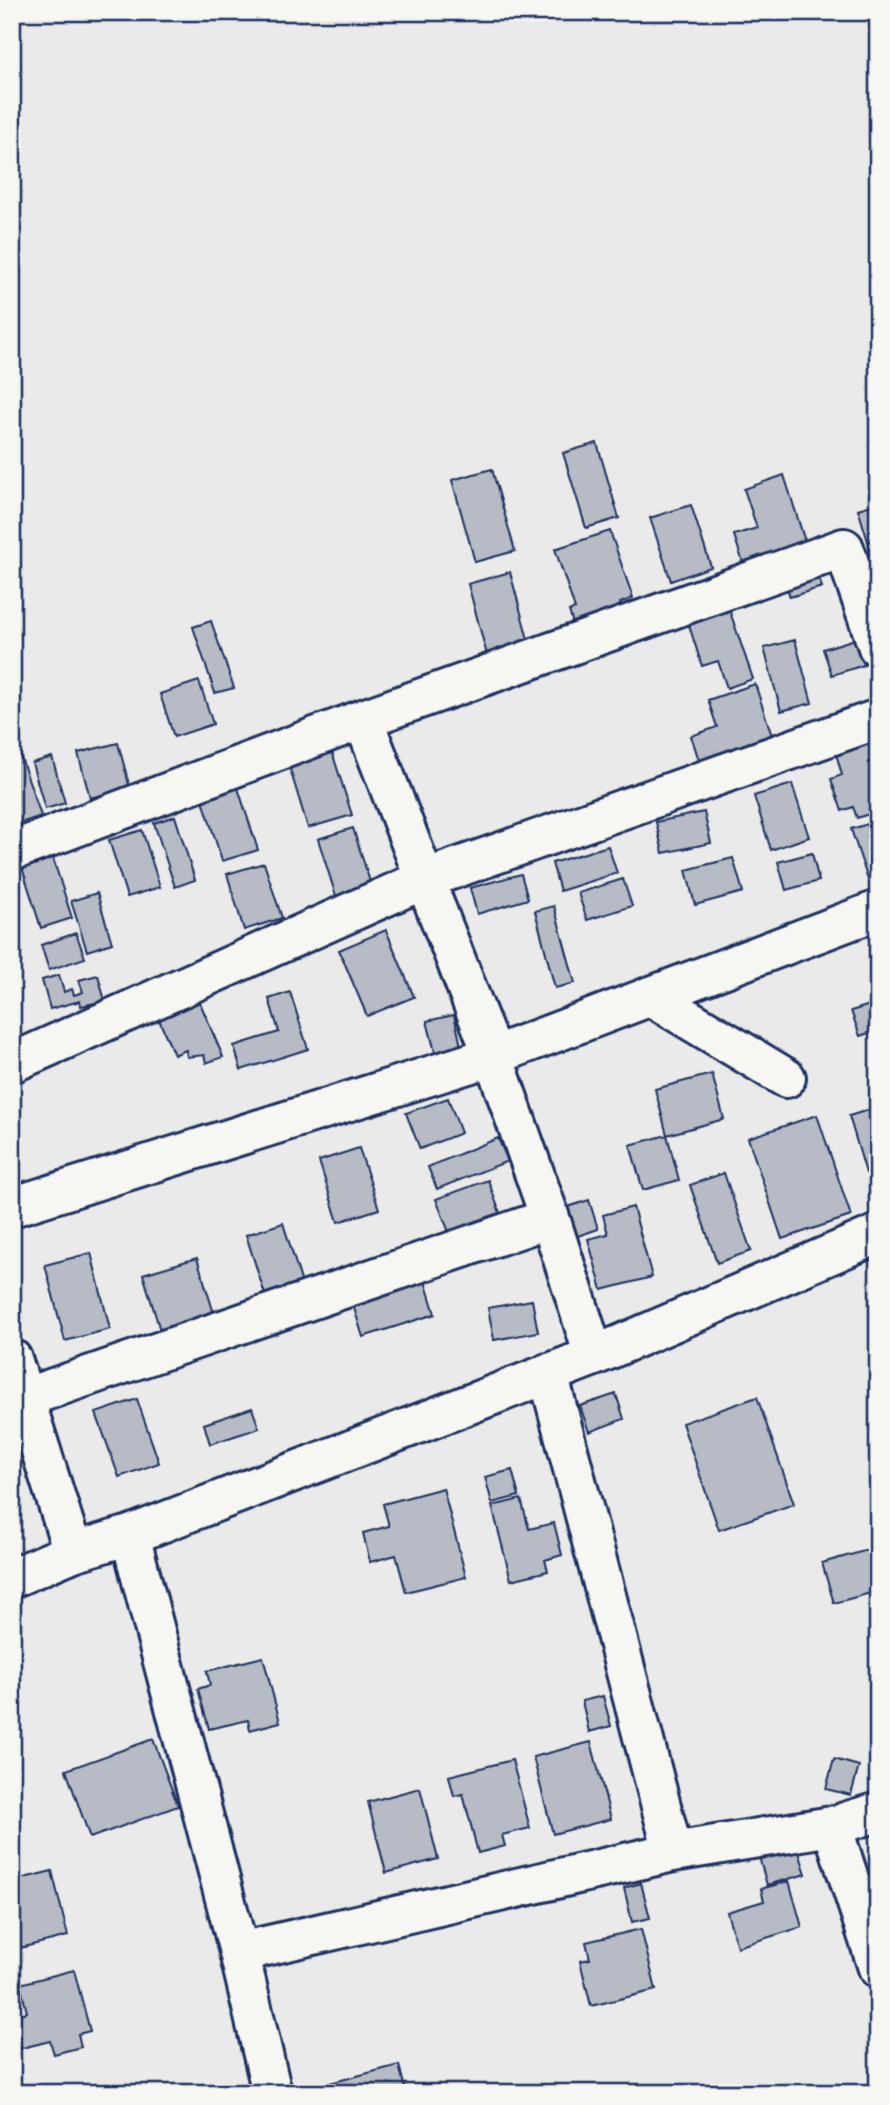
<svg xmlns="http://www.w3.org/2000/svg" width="890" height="2105" font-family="Sriracha,sans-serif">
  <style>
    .building { fill: #b6bbc6; stroke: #1b2f5e; stroke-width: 2 }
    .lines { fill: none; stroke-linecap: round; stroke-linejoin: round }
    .minor-casing { stroke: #1b2f5e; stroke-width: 44 }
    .minor { stroke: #f6f6f2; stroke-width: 38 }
  </style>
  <rect width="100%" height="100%" fill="#e9eae9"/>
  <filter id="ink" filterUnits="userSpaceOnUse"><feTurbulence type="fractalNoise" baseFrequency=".0143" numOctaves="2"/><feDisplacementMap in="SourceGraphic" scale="14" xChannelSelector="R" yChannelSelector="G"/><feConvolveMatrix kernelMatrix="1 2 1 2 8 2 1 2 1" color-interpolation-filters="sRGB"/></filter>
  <g filter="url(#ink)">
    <path class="building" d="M597,443L619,518L586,528L563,453Z
      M492,469L515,551L475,562L452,480Z
      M784,475L808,551L746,572L734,535L757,528L744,489Z
      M878,503V563L875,564L858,509Z
      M691,505L711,567L671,581L650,518Z
      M610,531L633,598L620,603L624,617L576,633L569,611L575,609L555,549Z
      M510,572L529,643L487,655L468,584Z
      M817,573L822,587L790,597L786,584Z
      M728,606L753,679L727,688L718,661L702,666L687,619Z
      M211,621L234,688L215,693L193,627Z
      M855,639L864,665L832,675L823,649Z
      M795,640L812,703L781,711L764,648Z
      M199,681L213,724L174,737L160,694Z
      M755,684L776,748L703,772L691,736L717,727L708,700Z
      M878,736V811L857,818L853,807L842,811L831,779L842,775L835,750Z
      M118,743L130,788L90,798L78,753Z
      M332,752L352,815L308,828L289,766Z
      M20,755L41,816L12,826V757Z
      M52,757L65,803L45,809L32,763Z
      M792,784L809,837L771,850L754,796Z
      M238,788L258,850L222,861L203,800Z
      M704,812L711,843L663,853L656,822Z
      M175,816L195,880L175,887L154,823Z
      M878,821V877L868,880L851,829Z
      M353,828L371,885L336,896L318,839Z
      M142,830L160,887L127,897L109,840Z
      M608,846L617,873L560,891L552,863Z
      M51,852L72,918L41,928L20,861Z
      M812,853L819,881L786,890L778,862Z
      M733,858L743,892L695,905L686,870Z
      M264,863L282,918L244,930L227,874Z
      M521,874L528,899L477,914L470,888Z
      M623,879L632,906L587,920L578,893Z
      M97,893L112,943L87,951L71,901Z
      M554,906L575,983L555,988L535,911Z
      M386,930L414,997L367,1016L339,950Z
      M76,933L85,958L49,970L41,945Z
      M59,975L64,992L72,989L74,995L83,992L79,980L98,975L105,1001L81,1006L80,1001L50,1009L42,980Z
      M290,992L308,1049L241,1070L234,1046L279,1032L269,999Z
      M198,998L223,1057L206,1063L204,1055L187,1057L186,1050L174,1055L157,1015Z
      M873,1004L878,1019V1030L860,1036L851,1011Z
      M454,1015L461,1046L435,1052L427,1021Z
      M712,1074L724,1119L667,1135L655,1089Z
      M448,1098L461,1133L420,1149L406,1113Z
      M878,1107V1170L866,1173L849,1116Z
      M817,1115L851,1216L782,1239L748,1138Z
      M667,1135L679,1180L643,1190L630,1145Z
      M498,1138L508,1161L437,1189L428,1167Z
      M359,1148L379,1209L338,1222L319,1161Z
      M724,1173L751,1251L717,1263L690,1185Z
      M488,1180L500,1213L449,1232L436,1199Z
      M589,1200L598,1229L569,1239L559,1210Z
      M633,1207L652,1277L602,1290L588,1239L608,1234L603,1215Z
      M283,1223L304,1290L267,1301L246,1235Z
      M91,1253L110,1329L65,1341L45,1265Z
      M197,1258L219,1330L165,1347L143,1274Z
      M425,1281L435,1314L363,1337L353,1305Z
      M532,1300L538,1332L494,1340L488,1308Z
      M616,1394L624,1419L589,1432L580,1406Z
      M757,1397L794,1504L719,1530L682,1423Z
      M137,1399L159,1463L119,1477L96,1413Z
      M252,1408L259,1428L210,1444L204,1424Z
      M512,1470L519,1496L492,1503L485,1477Z
      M443,1488L466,1577L406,1592L396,1555L370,1562L363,1533L389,1526L383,1504Z
      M521,1499L529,1529L554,1523L562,1555L545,1560L548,1571L511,1580L492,1506Z
      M878,1547V1591L834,1603L822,1563Z
      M263,1657L280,1722L250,1730L248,1720L209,1729L198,1689L210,1685L207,1671Z
      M603,1696L611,1726L589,1732L582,1701Z
      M153,1739L178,1806L90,1838L66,1770Z
      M591,1742L611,1819L553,1834L533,1757Z
      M834,1759L859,1766L851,1795L826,1789Z
      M512,1760L530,1828L502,1835L505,1846L478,1853L463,1794L454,1796L449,1776Z
      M420,1788L438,1859L386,1873L368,1802Z
      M797,1846L806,1874L767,1885L759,1857Z
      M52,1871L68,1936L12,1950V1881Z
      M789,1881L802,1927L737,1947L727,1912L764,1901L761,1889Z
      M641,1883L650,1918L632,1922L624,1888Z
      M641,1929L656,1990L591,2006L580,1961L590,1959L586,1942Z
      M74,1970L90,2031L78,2034L81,2047L54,2054L50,2041L18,2049L12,2027V2016L27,2012L20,1984Z
      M399,2065L406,2093H332L330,2083Z"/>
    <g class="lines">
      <g class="minor-casing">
        <path id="minor" d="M363,719L493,1056L550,1218L594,1356
          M12,851L363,719L844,548L878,647
          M650,996L786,1078
          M12,1063L425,879L878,719
          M12,1207L493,1056L878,910
          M12,1359L73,1552
          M24,1398L550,1218
          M130,1535L239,1952L272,2093
          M12,1578L73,1552L130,1535L594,1356L878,1234
          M878,1812L832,1826L878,1968
          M673,1852L832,1826
          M239,1952L673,1852L548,1373"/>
      </g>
      <use href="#minor" class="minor"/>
    </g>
  </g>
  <rect width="890" height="2105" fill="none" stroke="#f6f6f2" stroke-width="42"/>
  <rect x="21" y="21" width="848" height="2063" fill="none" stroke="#1b2f5e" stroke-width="2.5" filter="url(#ink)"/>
</svg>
